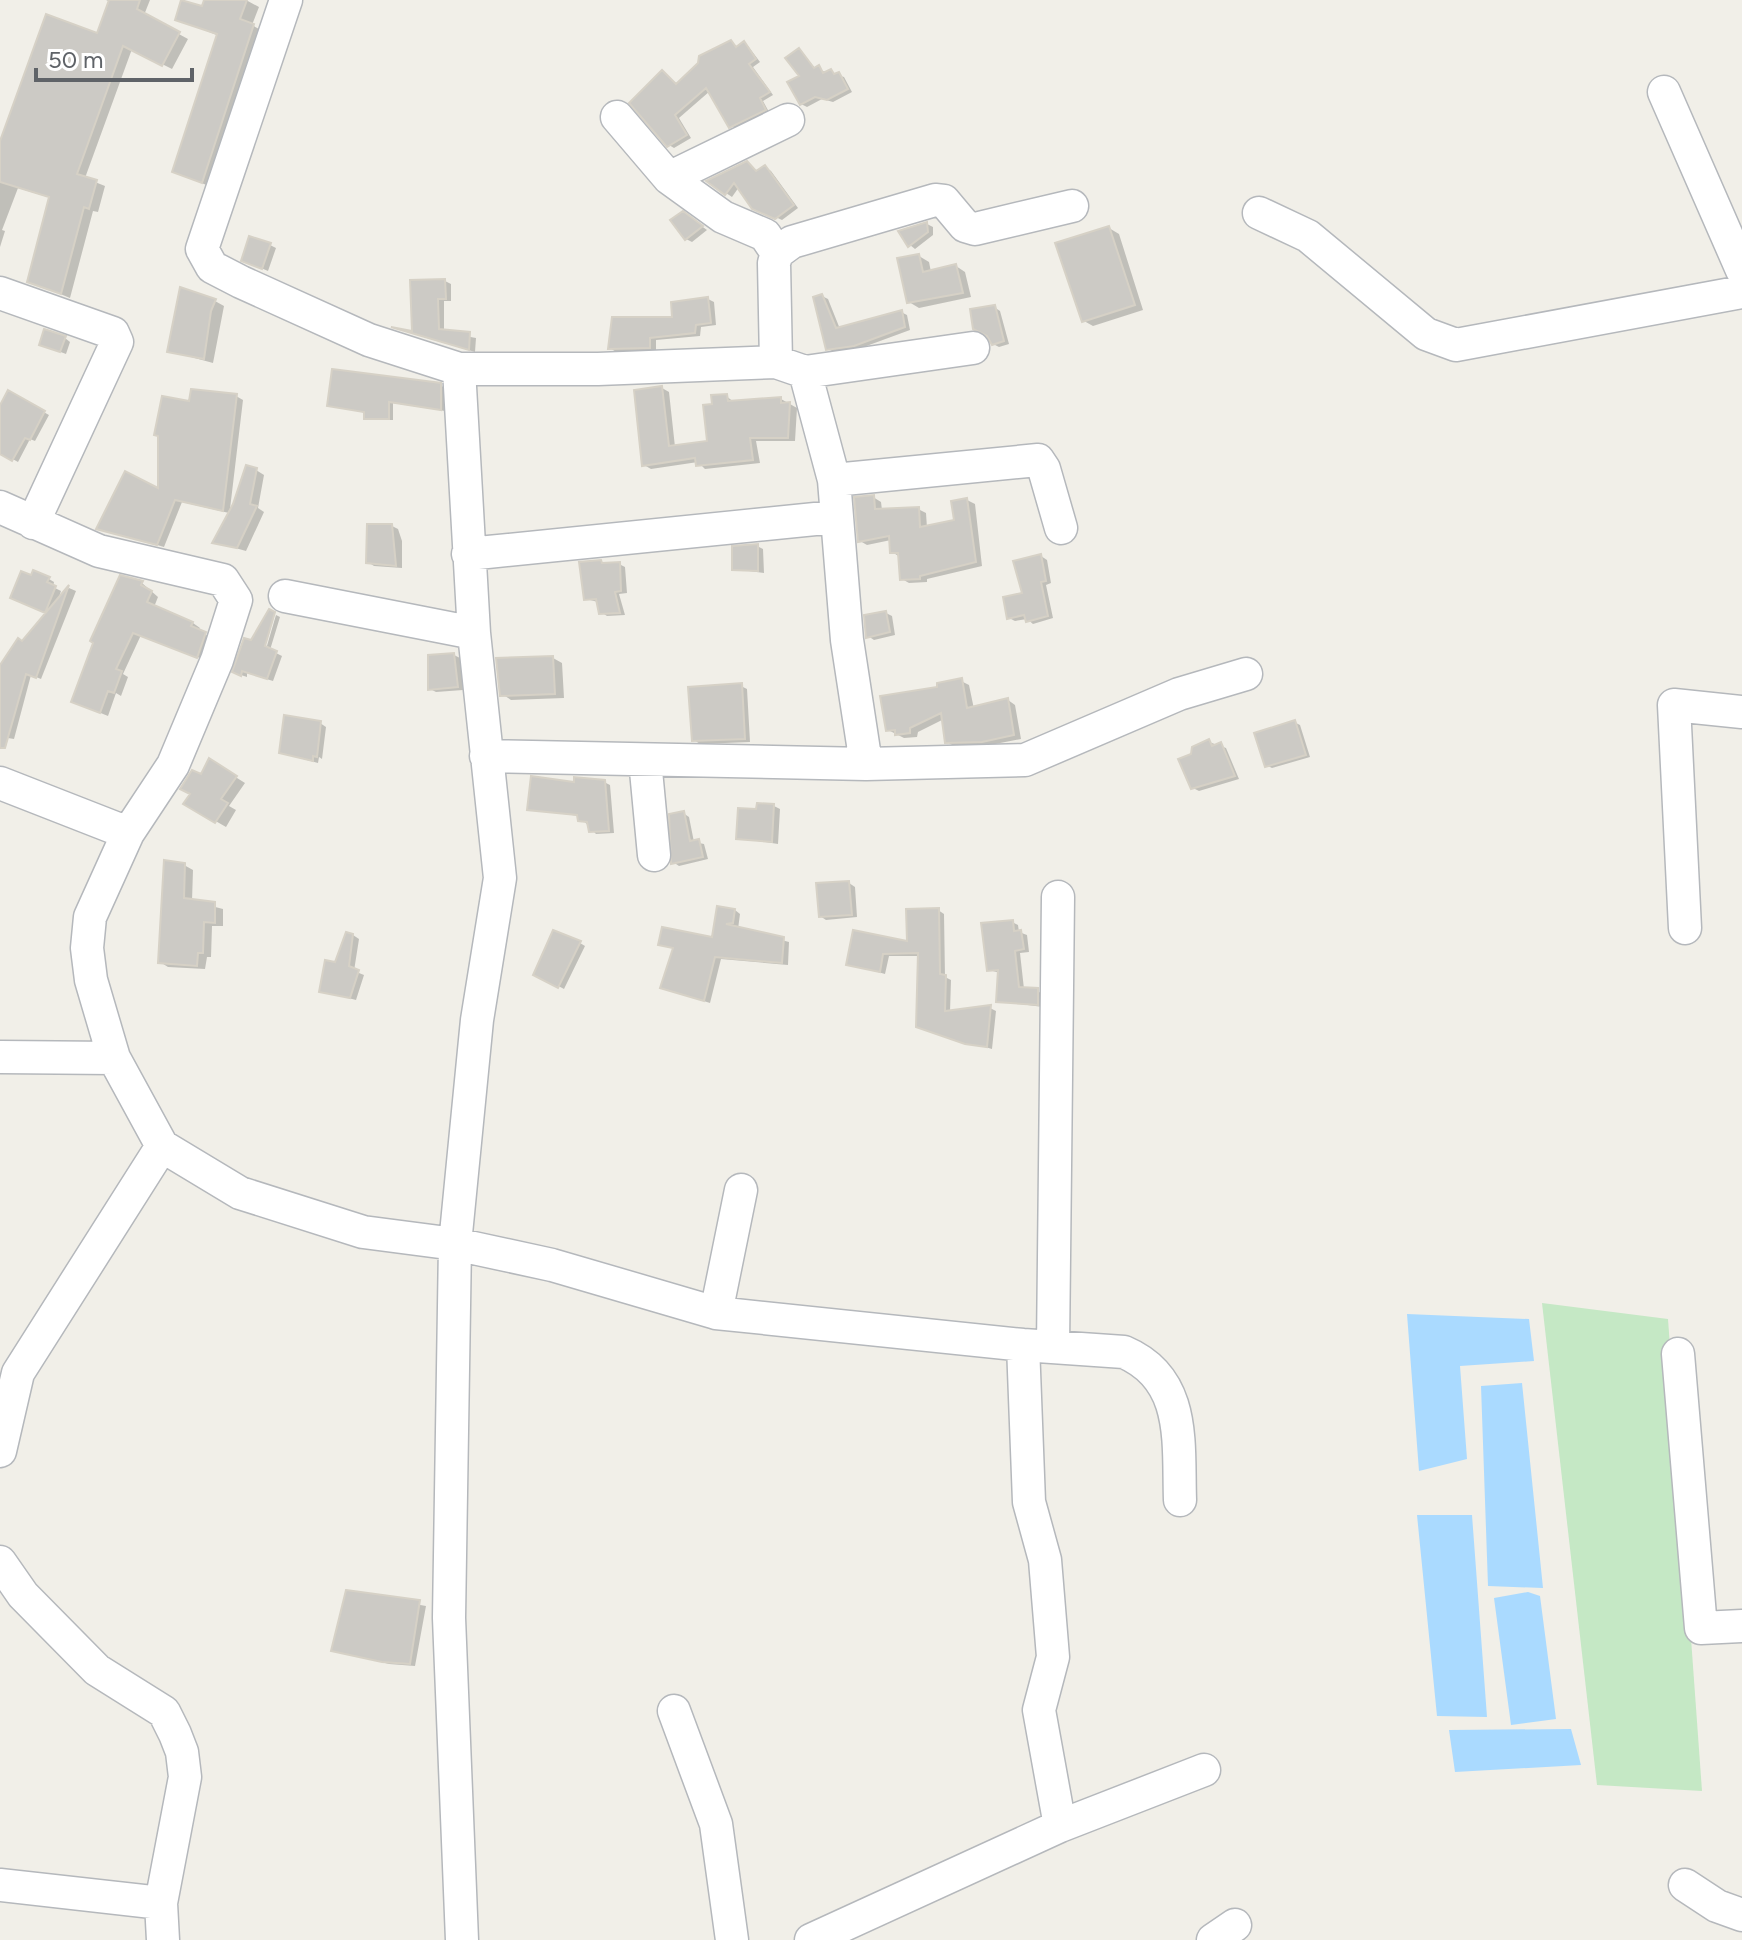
<svg xmlns="http://www.w3.org/2000/svg" width="1742" height="1940" font-family="Figtree,sans-serif">
  <style>
    .green { fill: #c5e8c5 }
    .water { fill: #aadaff }
    .shadow { fill: #0003 }
    .building { fill: #cccac5; stroke: #d6d1c6; stroke-width: 2 }
    .lines { fill: none; stroke-linecap: round; stroke-linejoin: round }
    .minor-casing { stroke: #b5b8bc; stroke-width: 35 }
    .minor { stroke: #fff; stroke-width: 32 }
  </style>
  <rect width="100%" height="100%" fill="#f1efe8"/>
  <path class="green" d="M1542,1303L1668,1319L1702,1791L1597,1785Z"/>
  <path class="water" d="M1407,1314L1529,1319L1534,1361L1460,1366L1467,1459L1419,1471Z
    M1522,1383L1543,1588L1488,1586L1481,1386Z
    M1417,1515H1472L1487,1717L1437,1716Z
    M1528,1592L1540,1596L1556,1719L1511,1725L1494,1598Z
    M1571,1729L1581,1765L1455,1772L1449,1730Z"/>
  <path class="shadow" d="M106,0H150L144,15L188,39L172,69L132,49L85,178L105,186L98,212L93,211L70,298L29,281L51,198L18,188L2,230L5,231L0,247V147L98,35L111,2Z
    M207,0H246L259,7L252,25L266,33L214,188L174,172L219,36L177,19L203,9Z
    M731,42L738,48L744,44L748,46L760,62L753,67L773,95L763,101L769,112L735,129L710,91L679,118L691,138L674,148L669,145L663,72L678,86Z
    M799,50L816,69L844,77L852,92L833,102L822,99L807,107L801,104Z
    M747,163L757,172L765,167L771,171L798,208L782,220L754,207L739,187L732,197L726,193Z
    M689,217L707,230L692,242L686,239Z
    M927,224L933,227V235L915,249L910,245Z
    M1109,228L1119,234L1143,310L1093,326L1084,321Z
    M270,245L276,248L268,271L249,263Z
    M919,256L929,262L931,272L956,266L965,272L971,297L919,308L909,302Z
    M445,281L451,284V301H444V332L476,338L475,352L410,333L414,334L412,282Z
    M822,296L828,299L840,329L901,312L907,315L910,330L861,348L834,352L828,349Z
    M708,299L714,302L716,325L701,327L700,336L656,340V350L616,352L610,348Z
    M215,301L224,306L213,363L169,351Z
    M994,307L1000,311L1009,344L999,347L993,344Z
    M65,338L70,342L66,354L47,347Z
    M440,385L445,388V411L393,403V420H371L366,413L329,405Z
    M662,388L669,392L675,447L710,443L714,406L726,396L734,402L781,399L797,408L795,441H756L760,463L705,469L698,462L651,469L644,465Z
    M9,393L49,415L35,441L30,439L18,462L0,452V409Z
    M236,396L243,400L230,509L256,470L264,475L258,508L264,512L246,551L214,542L229,513L182,502L164,547L99,528L160,491L191,403Z
    M873,497L881,502L882,510L918,509L926,513L927,528L956,522L967,500L975,504L982,566L927,579V582L909,583L902,579L900,557L892,552L891,540L867,545L860,541Z
    M392,526L398,529L402,541V568L374,566L368,562Z
    M757,546L763,549L764,573L734,569Z
    M1041,556L1047,560L1051,583L1046,585L1053,618L1033,624L1027,619L1015,621L1009,618Z
    M619,564L625,567L627,593L619,594L625,615L607,616L601,612L598,602L586,599Z
    M49,579L54,582L53,587L61,591L58,600L69,588L76,591L41,679L31,675L14,739L8,738L6,746L0,745V669L48,613L18,601Z
    M142,583L158,597L154,607L193,623L200,628L198,631L212,638L205,660L141,635L123,674L128,677L121,696L116,693L108,716L81,705Z
    M270,611L275,614L260,655L264,656L276,615L280,617L270,650L282,656L273,681L247,673V677L241,675L251,643Z
    M886,613L892,616L895,635L874,640L868,636Z
    M454,655L460,658L463,690L436,692L430,689Z
    M553,658L562,663L564,698L511,700L502,694Z
    M961,681L969,685L974,709L1008,700L1015,705L1021,739L990,745L954,746L947,742L944,719L918,732L917,737L904,738L888,730L940,689Z
    M741,686L747,689L750,742L700,744L694,740Z
    M1294,722L1300,725L1310,757L1272,768L1266,765Z
    M320,723L326,727L322,759L319,757L318,763L288,755Z
    M1209,742L1226,748L1239,779L1199,791L1193,788V755Z
    M218,766L245,783L229,806L236,810L226,827L186,804L202,776Z
    M604,782L610,785L614,833L596,834L579,816L529,809L576,784Z
    M774,806L780,809L778,844L738,838L758,811Z
    M683,813L689,817L694,842L704,844L708,859L679,866L673,862Z
    M184,865L193,870L192,901L223,909V926H212L211,957H207L205,969L168,967L160,962Z
    M849,883L855,887L857,917L826,920L820,916Z
    M735,910L740,914L738,929L789,942L788,965L721,959L710,1003L669,990L674,949L660,944L714,940Z
    M938,910L944,914L945,977L951,980L950,1012L990,1008L996,1011L992,1049L924,1029L919,956H889L885,974L849,964L909,943Z
    M1012,922L1018,925L1019,932L1027,935L1029,952L1020,953L1024,989L1043,993V1007L998,1001L1000,973L989,970Z
    M353,935L359,939L354,971L364,975L356,1000L321,991Z
    M580,943L585,946L564,989L536,974Z
    M348,1592L426,1606L415,1666L389,1664L333,1650Z"/>
  <path class="building" d="M109,0H140L137,9L180,32L162,66L123,46L77,174L97,180L89,209L84,207L61,294L27,282L49,197L0,182V141L46,14L97,33Z
    M181,0L202,6L204,0H247L240,19L254,24L202,183L172,172L217,34L175,20Z
    M731,40L736,47L744,41L756,59L749,64L770,92L760,98L766,110L729,128L706,88L675,115L687,135L667,147L629,103L662,70L676,84L698,63L699,56Z
    M799,48L814,68L819,65L823,73L831,69L834,74L839,72L848,89L827,100L815,97L800,105L787,82L799,76L785,58Z
    M747,161L756,171L765,165L794,205L775,219L752,209L734,183L725,195L706,181Z
    M683,211L703,226L685,240L670,220Z
    M927,222L928,232L908,247L898,231Z
    M1109,226L1135,305L1082,322L1055,243Z
    M249,236L271,243L262,269L241,261Z
    M919,254L923,272L956,264L963,293L907,303L897,258Z
    M445,279L446,299H438L439,329L470,332L469,350L391,327L412,331L410,280Z
    M180,287L216,299L211,311L204,359L167,352Z
    M822,294L836,328L902,310L905,327L854,346L826,350L813,297Z
    M708,297L711,323L696,325L695,333L650,338V348L608,349L612,317H672L671,302Z
    M995,305L1004,341L992,345L987,336L973,329L970,309Z
    M44,329L66,336L60,352L39,345Z
    M332,369L441,383V410L389,402V419H364V412L327,406Z
    M662,386L669,446L707,441L703,405L712,404L711,395L727,394L728,401L781,397V403L790,402L788,438H750L753,460L696,466L695,458L642,466L634,390Z
    M191,389L237,394L223,511L175,500L157,545L96,529L125,471L158,488V436L154,435L162,396L189,401Z
    M8,390L45,411L30,440L25,438L12,461L0,454V405Z
    M246,465L257,468L250,504L257,506L237,548L212,543L233,504Z
    M874,495L875,509L919,507L920,527L954,520L951,501L967,498L976,562L920,576V579L900,580L898,553H890L889,536L858,542L854,497Z
    M367,524H392L396,566L366,563Z
    M758,544V571L732,570V546Z
    M1041,554L1046,581L1041,582L1048,616L1026,622L1024,615L1007,619L1003,597L1022,593L1013,561Z
    M601,560L602,563L620,562L621,591L615,592L620,613L599,614L596,599L584,600L579,562Z
    M33,570L50,577L47,582L56,586L45,613L10,598L21,571L31,575Z
    M120,575L143,581L141,585L152,591L147,602L193,622L191,626L206,632L197,658L133,633L116,669L122,671L114,693L108,691L100,713L71,702L93,643L90,641Z
    M69,585L36,678L26,674L5,748H0V665L18,638L22,641Z
    M269,609L275,612L265,646L277,651L267,679L242,671L241,676L232,672L244,638L251,640Z
    M886,611L890,632L866,638L864,615Z
    M454,653L458,687L428,690V655Z
    M553,656L555,694L500,696L496,658Z
    M962,678L967,708L1008,698L1014,735L982,742L945,743L941,713L910,728V733L895,735V730L886,731L880,696L937,687V683Z
    M742,683L745,739L692,741L688,687Z
    M284,715L321,721L317,757L313,756V761L279,753Z
    M1295,720L1306,755L1265,767L1254,733Z
    M1209,739L1212,746L1221,742L1235,776L1191,789L1178,759L1191,754L1192,747Z
    M209,758L237,776L221,799L228,803L215,823L183,804L190,794L180,789L192,770L201,774Z
    M531,776L574,782V777L605,780L609,831L589,832L587,822L578,821L577,815L527,810Z
    M757,803L774,804L772,842L736,839L738,808L756,809Z
    M684,811L690,841L699,839L703,857L671,864L669,814Z
    M164,860L185,863L184,898L215,902V923L204,922L203,953H198L197,966L158,963Z
    M849,881L852,915L819,917L816,883Z
    M717,906L735,909L733,923L726,924L784,937L782,963L715,957L704,1001L660,988L673,948L658,945L662,927L712,937Z
    M939,908L940,974L946,975L945,1011L991,1005L987,1047L965,1044L916,1027L918,953L883,954L880,972L846,965L853,930L907,941L906,909Z
    M1013,920L1014,931L1021,930L1024,949L1015,951L1019,987L1038,988V1005L996,1002L998,970L987,971L981,923Z
    M553,930L581,941L558,988L533,975Z
    M346,932L353,934L349,966L359,970L350,998L319,992L325,960L335,962Z
    M346,1590L420,1600L410,1664L382,1662L331,1651Z"/>
  <g class="lines">
    <g class="minor-casing">
      <path id="minor" d="M286,0L202,249L212,267L241,282L369,340L459,369H598L776,362L805,372L973,348
        M1664,92L1742,270
        M617,117L669,178L723,217L765,235L777,253
        M669,178L788,120
        M1259,213L1308,236L1426,334L1456,345L1742,292
        M0,293L113,333L117,342L33,523
        M776,362L774,263L777,253L792,242L935,200L944,201L965,226L975,229L1072,206
        M459,369L474,633L500,878L477,1020L455,1244L449,1618L462,1940
        M805,372L834,480L847,640L866,764
        M834,480L1038,460L1044,469L1061,528
        M0,507L99,551L223,580L236,600L217,660L173,765L128,833L90,917L87,948L91,980L114,1058L162,1146L240,1193L363,1232L455,1244L552,1265L716,1313L1023,1345L1124,1352C1187,1379 1178,1443 1180,1500
        M468,554L835,517
        M285,596L474,633
        M486,756L866,764L1025,760L1179,694L1246,674
        M645,760L654,855
        M0,783L128,833
        M1685,928L1674,705L1742,712
        M0,1057L114,1058
        M716,1313L741,1190
        M1023,1345L1029,1502L1045,1560L1053,1657L1039,1710L1060,1826
        M1053,1347L1058,897
        M1678,1354L1701,1628L1742,1626
        M0,1451L18,1373L162,1146
        M0,1562L23,1595L97,1670L164,1712L175,1734L182,1752L185,1777L161,1903L163,1940
        M674,1711L716,1824L732,1940
        M0,1885L161,1903
        M1685,1885L1717,1906L1742,1915
        M811,1940L1060,1826L1204,1770
        M1213,1940L1235,1925"/>
    </g>
    <use href="#minor" class="minor"/>
  </g>
  <path d="M36 68v12h156v-12" fill="none" stroke="#5f6368" stroke-width="4"/>
  <text x="48" y="68" font-size="24" fill="#5f6368" stroke="#ffffff" stroke-width="6" paint-order="stroke">50 m</text>
</svg>
